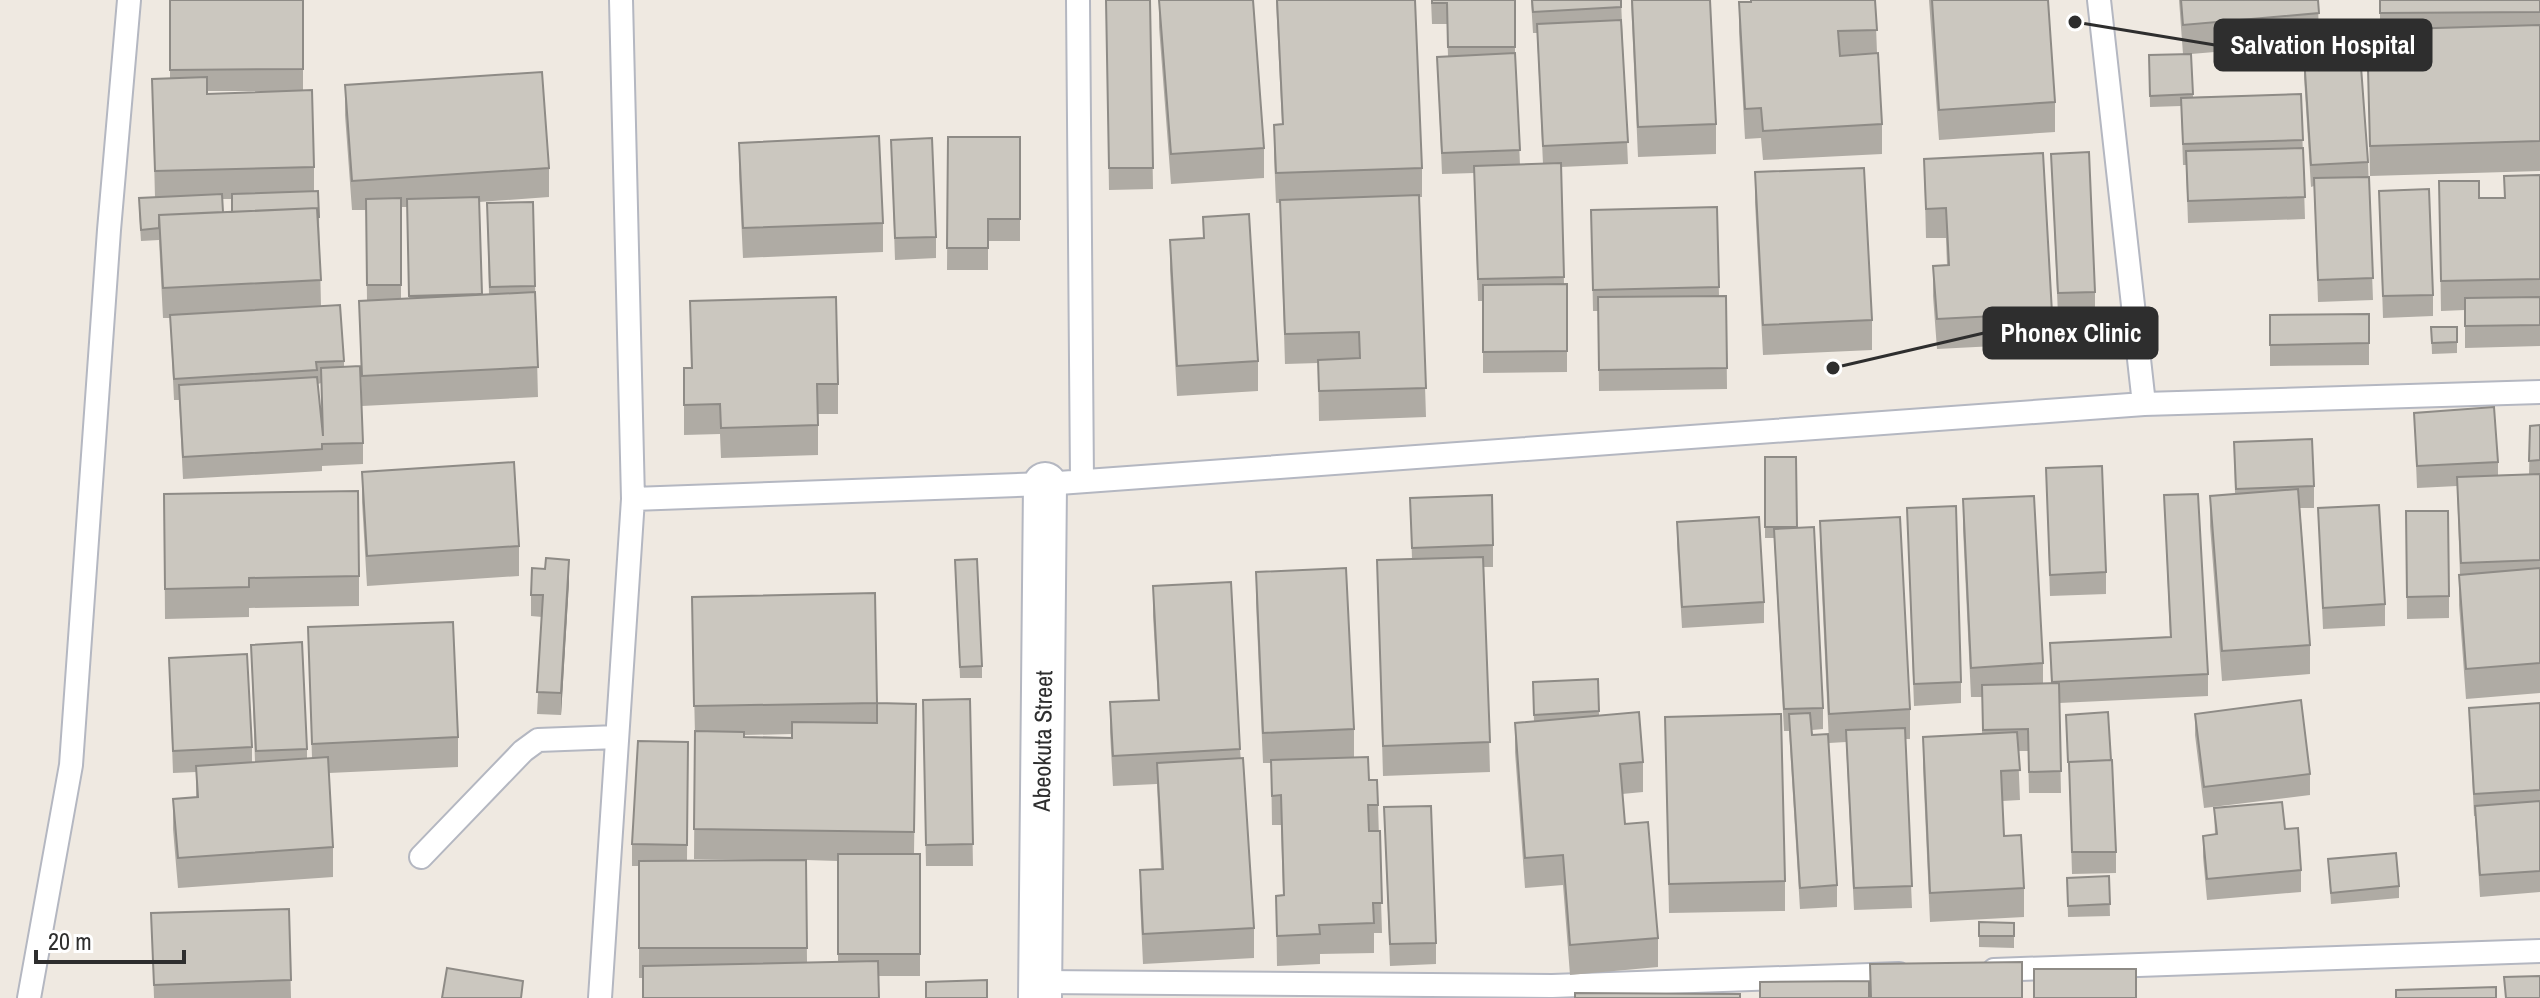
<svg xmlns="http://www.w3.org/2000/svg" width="2540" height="998" font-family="'Archivo Narrow',sans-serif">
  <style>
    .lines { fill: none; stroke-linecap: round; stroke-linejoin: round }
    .service-casing { stroke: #b4b7c1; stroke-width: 26 }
    .minor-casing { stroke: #b4b7c1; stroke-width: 46 }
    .service { stroke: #fff; stroke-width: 22 }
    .minor { stroke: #fff; stroke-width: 42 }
    .wall { fill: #afaba4; fill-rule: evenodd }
    .shaded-wall { fill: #8e8b86 }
    .building { fill: #cbc7bf; stroke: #8e8b86; stroke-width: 2 }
    .labels { text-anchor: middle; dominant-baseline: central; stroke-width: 7; stroke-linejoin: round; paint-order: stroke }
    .street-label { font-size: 24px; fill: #2e2e2e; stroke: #fff }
    .leader { fill: none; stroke: #2e2e2e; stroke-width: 3 }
    .callout-dot { fill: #2e2e2e; stroke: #fff; stroke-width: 3 }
    .callout { fill: #2e2e2e; stroke: #2e2e2e; stroke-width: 3 }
    .callout-label { font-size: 26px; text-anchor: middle; font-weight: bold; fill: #fff }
  </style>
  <rect width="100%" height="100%" fill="#efe9e1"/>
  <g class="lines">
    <g class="service-casing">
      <path id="service" d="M1078,0L1082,480
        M2099,0L2144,404
        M633,499L1045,484L2144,404L2540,392
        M421,857L523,751L538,740L617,737
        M1994,970L2540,951
        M1040,982L1552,986L1899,974
        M29,998L71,765L109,230L129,0
        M600,998L633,499L621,0"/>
    </g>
    <g class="minor-casing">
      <path id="minor" d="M1040,998L1045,484"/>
    </g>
    <use href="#service" class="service"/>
    <use href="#minor" class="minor"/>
  </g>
  <path class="wall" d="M170,0H303V91H207V94L314,167V191L319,217L321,306L344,361V367L363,443V464L322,466V471L183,479L179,400H174L170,318H163L159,240L141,241L139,210L155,198L152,79L170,78ZM222,199H232V212H223ZM321,383L322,424L318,384Z
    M1106,0H1150L1153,189L1109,190Z
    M1159,0L1264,148V178L1171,184L1159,27Z
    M1276,0L1422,168V197H1419L1426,417L1319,421L1318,363L1285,364L1280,203H1276L1274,155V125L1282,124Z
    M1431,0H1515V53L1520,165L1543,164L1537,33H1533L1531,0H1621L1628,164L1561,167L1564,284H1567V372L1483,373V301H1478L1474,173L1442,174L1437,57L1448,56L1447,24H1432Z
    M1631,0H1710L1716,124V154L1638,157Z
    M1750,0H1875L1877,53L1882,124V154L1763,160L1761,138L1745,139L1739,32V2H1750Z
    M1929,0H2048L2055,102V132L1939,140Z
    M2179,0H2318L2319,43L2191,54L2193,97L2301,94L2305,219L2188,223L2186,165H2183L2181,106L2150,107L2149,55L2183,54Z
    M2380,0H2540V171L2370,176L2367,30H2380Z
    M2304,56L2368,162L2373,300L2318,302L2314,186L2311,187L2304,77Z
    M345,85L549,168V197L479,202L482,295H489L487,203L533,202L538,397L362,406L359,301H367L366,210H352L345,115ZM401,207H407L409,299H401Z
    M948,137H1020V241H988V270H947Z
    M891,140L936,237V258L895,260Z
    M739,143L883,223V252L743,258L739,173Z
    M2051,154L2095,292V313L2058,315Z
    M1924,159L2052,313V343L1937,349L1933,296V266L1947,265L1946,238H1926Z
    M1755,172L1872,320V350L1763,355L1755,202Z
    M2540,175V346L2465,348V310L2441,311L2439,181L2479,198H2504V176Z
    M2379,191L2433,295V316L2383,318Z
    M1717,207L1719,296H1726L1727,389L1599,391L1598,311H1593L1591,210Z
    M1203,217L1258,361V391L1177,396L1170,270V240L1203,238Z
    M690,301L838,384V414H818V455L721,458L720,434L684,435V368H691Z
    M2369,314V365L2270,366V315Z
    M2431,327H2457V353L2432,354Z
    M2414,413L2498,462V475L2529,474L2530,426L2540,425V693L2466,699L2459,605V575H2460L2457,486L2417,488Z
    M2234,442L2314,486V508H2300L2310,645V674L2222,681L2210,526V496L2235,494Z
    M1765,457L1797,528L1823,708V729L1812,730L1837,885V907L1800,909L1789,731H1784L1774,538H1765Z
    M2046,468L2106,572V594L2050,596Z
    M362,472L519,546V576L367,586L362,502Z
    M164,494L359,576V606L249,608V617L165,619Z
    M2164,495L2208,674V696L2059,703L2061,793H2029L2028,751H2018L2020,800L2002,801L2004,836L2024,888V917L1930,922L1923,767V737L1982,734V697H1971L1963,529V499L2043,663V684L2051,683L2050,643L2170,637Z
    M1410,498L1493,545V567H1484L1490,772L1383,776L1377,560L1412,559Z
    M1907,508L1961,682V703L1914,706Z
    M2318,508L2385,604V626L2323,629Z
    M2406,511L2449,596V618L2407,619Z
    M1820,521L1910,709V739H1905L1912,908L1854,910L1846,742L1829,743L1820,550Z
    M1677,522L1764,602V623L1682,628L1677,544Z
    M955,571L982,666V678H960Z
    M1256,572L1354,729V758L1369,780L1378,805L1382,933H1374V953L1320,954V964L1277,966L1276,896L1283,895L1281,825H1272L1271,763H1263L1256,602Z
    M569,582L561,715L537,714L542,617L531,616V595Z
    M1153,586L1240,749L1254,928V958L1143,964L1140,900V870L1161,869L1157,784L1113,786L1110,732V702L1158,700L1153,616Z
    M692,597L877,703L916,704L914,854H920V976H878L879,998H643V978H639V866H632V844L688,742L687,860H765L694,859L695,736ZM792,734V738L744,737V735ZM806,860L838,861V962H807Z
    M308,627L458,737V767L329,773L333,847V877L178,888L173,829V799L196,797V772L173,773L169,658L252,747V762H255L251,645L307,749V759L312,758Z
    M1598,679L1599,715L1643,762V792L1622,794L1625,824L1658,938V967L1570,975L1563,885L1525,888L1515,752V723L1534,721L1533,693Z
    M970,699L973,866H926L923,700Z
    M2540,703V892L2480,897L2475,816H2474L2469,708Z
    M2195,714L2310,774V795L2204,808L2195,735Z
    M1665,717L1785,881V911L1669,913Z
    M2066,726L2116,852V873L2072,874L2069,774Z
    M1384,807L1436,943V964L1390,966Z
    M2214,808L2301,870V892L2207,900L2203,857V836L2215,835Z
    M2328,859L2399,886V898L2331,904Z
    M2109,876L2110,916L2068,917L2067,878Z
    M289,909L291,998H154L151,913Z
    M1979,922L2014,923V948L1979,947Z"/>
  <path class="shaded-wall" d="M569,560V582L561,715V693Z"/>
  <path class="building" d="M170,0H303V69L170,70Z
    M1106,0H1150L1153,168H1109Z
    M1159,0H1253L1264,148L1171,154Z
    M1277,0H1415L1422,168L1276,173L1274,125L1283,124Z
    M1432,0H1515V47H1448L1447,3H1432Z
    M1532,0H1621V7L1533,12Z
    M1632,0H1710L1716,124L1638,127Z
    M1751,0H1875L1877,30L1838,31L1840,56L1878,53L1882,124L1763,131L1761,108L1745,109L1739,2H1751Z
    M1932,0H2048L2055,102L1939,110Z
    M2181,0H2318L2319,13L2183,25Z
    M2380,0H2540V12L2380,13Z
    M1621,20L1628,142L1543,146L1537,24Z
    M2540,25V141L2370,146L2367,30Z
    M1515,53L1520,150L1442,153L1437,57Z
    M2360,53L2368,162L2311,165L2304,56Z
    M2191,54L2193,94L2150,96L2149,55Z
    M542,72L549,168L352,181L345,85Z
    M207,77V94L312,90L314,167L155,171L152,79Z
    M2301,94L2303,140L2183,144L2181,98Z
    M879,136L883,223L743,228L739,143Z
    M948,137H1020V219H988V248H947Z
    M932,138L936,237L895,238L891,140Z
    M2303,148L2305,197L2188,201L2186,151Z
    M2089,152L2095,292L2058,293L2051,154Z
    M2043,153L2052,313L1937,319L1933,266L1949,265L1946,208L1926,209L1924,159Z
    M1561,163L1564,277L1478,279L1474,166Z
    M1864,168L1872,320L1763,325L1755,172Z
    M2540,175V279L2441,281L2439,181H2479V198H2505L2504,176Z
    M2369,177L2373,278L2318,280L2314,178Z
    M2429,189L2433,295L2383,296L2379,191Z
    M318,191L319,217H318L317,208L232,212V194Z
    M222,194L223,212L159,215V228L141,230L139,198Z
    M1419,195L1426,388L1319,391L1318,360L1360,358L1359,332L1285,334L1280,200Z
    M479,197L482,294L409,296L407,199Z
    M401,198V285H367L366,199Z
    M533,202L535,286L490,287L487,203Z
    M1717,207L1719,287L1593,290L1591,210Z
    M317,208L321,280L163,288L159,215Z
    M1249,214L1258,361L1177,366L1170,240L1204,238L1203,217Z
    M1567,284V351L1483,352V285Z
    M535,292L538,367L362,376L359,301Z
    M1726,296L1727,368L1599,370L1598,297Z
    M836,297L838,384H817L818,425L721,428L720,404L684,405V368H692L690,301Z
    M2540,297V325L2465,326V298Z
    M340,305L344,361L316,362L317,370L174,379L170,315Z
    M2369,314V343L2270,345V315Z
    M2431,327H2457V342L2432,343Z
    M360,366L363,443L322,444V449L183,457L179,385L317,377L323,436L321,368Z
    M2494,407L2498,462L2417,466L2414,413Z
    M2540,425V460L2529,461L2530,426Z
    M2312,439L2314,486L2236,489L2234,442Z
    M1765,457H1796L1797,527H1765Z
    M514,462L519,546L367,556L362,472Z
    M2102,466L2106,572L2050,575L2046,468Z
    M2540,474V560L2461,563L2457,477Z
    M2298,489L2310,645L2222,651L2210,496Z
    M358,491L359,576L249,578V587L165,589L164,494Z
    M2198,494L2208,674L2052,682L2050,643L2171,637L2164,495Z
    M1492,495L1493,545L1412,548L1410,498Z
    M2034,496L2043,663L1971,668L1963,499Z
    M2379,505L2385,604L2323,608L2318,508Z
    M1956,506L1961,682L1914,684L1907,508Z
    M2406,511H2448L2449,596L2407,597Z
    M1759,517L1764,602L1682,607L1677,522Z
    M1900,517L1910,709L1829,714L1820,521Z
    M1814,527L1823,708L1784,709L1774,529Z
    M1483,557L1490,742L1383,746L1377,560Z
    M546,558L569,560L561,693L537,692L543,595H531L532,568L545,569Z
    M977,559L982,666L960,667L955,560Z
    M1346,568L1354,729L1263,733L1256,572Z
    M2540,568V663L2466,669L2459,575Z
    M1231,582L1240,749L1113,756L1110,702L1159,700L1153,586Z
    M875,593L877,703L694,706L692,597Z
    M453,622L458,737L312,744L308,627Z
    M302,642L307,749L256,751L251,645Z
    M247,654L252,747L173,751L169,658Z
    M1598,679L1599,711L1534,715L1533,682Z
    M2059,683L2061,771L2029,772L2028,729L1983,730L1982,685Z
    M970,699L973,844L926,845L923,700Z
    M2301,700L2310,774L2204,787L2195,714Z
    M877,703L916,704L914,832L694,829L695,731L744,732V737L792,738V722L877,723Z
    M2540,703V790L2474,794L2469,708Z
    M1639,712L1643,762L1620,764L1625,824L1648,822L1658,938L1570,945L1563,855L1525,858L1515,723Z
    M2108,712L2111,760L2068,762L2066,715Z
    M1810,713L1812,735L1828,734L1837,885L1800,888L1789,714Z
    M1781,714L1785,881L1669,884L1665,717Z
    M1905,728L1912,886L1854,888L1846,730Z
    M2017,732L2020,770L2001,771L2004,836L2021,835L2024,888L1930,893L1923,737Z
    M638,741L688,742L687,845L632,844Z
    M328,757L333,847L178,858L173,799L198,797L196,766Z
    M1368,757L1369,780H1377L1378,805H1368L1369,831H1380L1382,903H1373L1374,923L1319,925L1320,934L1277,936L1276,896L1284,895L1281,795L1272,796L1271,760Z
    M1243,758L1254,928L1143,934L1140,870L1163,869L1157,763Z
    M2112,760L2116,852H2072L2069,762Z
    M2540,801V871L2480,875L2475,806Z
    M2282,802L2285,829L2298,828L2301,870L2207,879L2203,836L2217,834L2214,808Z
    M1431,806L1436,943L1390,944L1384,807Z
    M2396,853L2399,886L2331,893L2328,859Z
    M838,854H920V954H838Z
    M806,860L807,948H639V861Z
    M2109,876L2110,904L2068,906L2067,878Z
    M289,909L291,980L154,985L151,913Z
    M1979,922L2014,923V936H1979Z
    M878,961L879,998H643V966Z
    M2022,962V998H1871L1870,964Z
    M447,968L523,981L521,998H442Z
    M2034,969H2136V998H2034Z
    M2540,976V998H2506L2504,977Z
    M987,980V998H926V982Z
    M1869,981V998H1760V982Z
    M2496,987V998H2396V990Z
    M1575,993L1740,994V998H1575Z"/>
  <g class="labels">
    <g class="street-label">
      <text transform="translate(1042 741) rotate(-89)">Abeokuta Street</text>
    </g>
  </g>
  <path class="leader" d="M2075 22L2215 45M1833 368L1984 333"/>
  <g class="callout-dot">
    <circle cx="2075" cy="22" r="8"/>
    <circle cx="1833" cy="368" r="8"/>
  </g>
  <g class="callout">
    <rect x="2215" y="20" width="216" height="50" rx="8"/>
    <rect x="1984" y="308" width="173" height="50" rx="8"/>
  </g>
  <g class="callout-label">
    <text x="2323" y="54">Salvation Hospital</text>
    <text x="2071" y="342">Phonex Clinic</text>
  </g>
  <path d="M36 950v12h148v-12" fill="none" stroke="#2e2e2e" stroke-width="4"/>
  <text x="48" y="950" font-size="24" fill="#2e2e2e" stroke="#ffffff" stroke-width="6" paint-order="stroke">20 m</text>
</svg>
